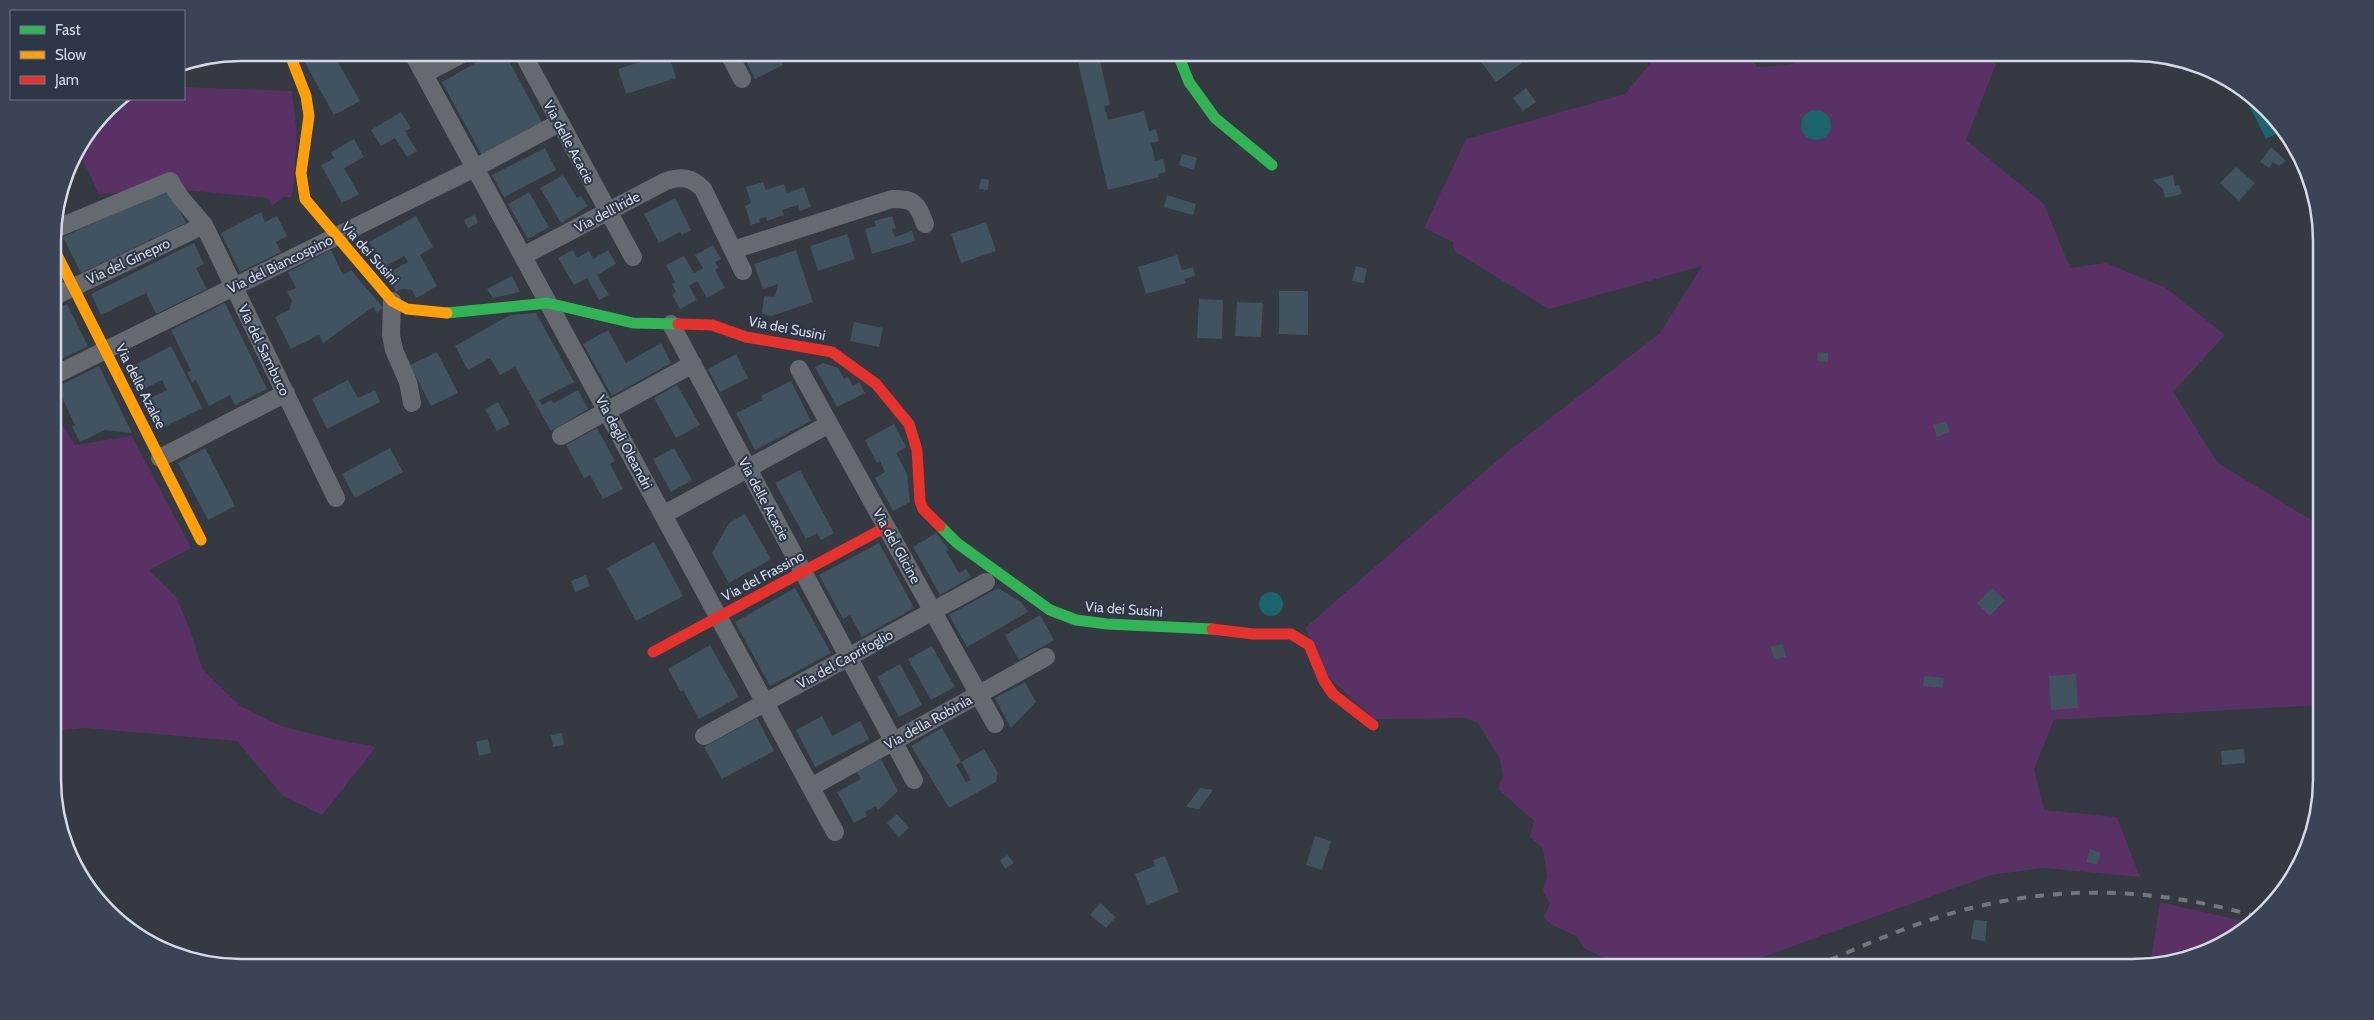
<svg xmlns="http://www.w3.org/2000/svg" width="2374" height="1020" font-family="Cabin,sans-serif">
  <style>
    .green { fill: #5a3165 }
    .water { fill: #1b666d }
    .building { fill: #40535f }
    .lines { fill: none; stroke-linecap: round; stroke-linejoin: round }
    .street { stroke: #656970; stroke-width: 18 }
    .fast { stroke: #30b455; stroke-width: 11 }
    .slow { stroke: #ff9f0a; stroke-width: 11 }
    .jam { stroke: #e5322d; stroke-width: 11 }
    .rail { stroke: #72767d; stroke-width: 4; stroke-dasharray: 9 9; stroke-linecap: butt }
    .labels { text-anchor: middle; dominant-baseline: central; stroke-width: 4; stroke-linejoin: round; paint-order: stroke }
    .street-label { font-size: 14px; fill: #d4dae5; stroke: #2e3748 }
    .rim { fill: none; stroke: #d4dae5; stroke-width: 2.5 }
  </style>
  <rect width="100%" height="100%" fill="#343942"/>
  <path class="green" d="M1811,52L1979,53L1996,64L1966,140L2044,204L2070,268L2106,263L2166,288L2225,335L2173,392L2218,463L2321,526V705L2054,720L2034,769L2044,810L2117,817L2140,877L2043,868L1991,875L1735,967H1609L1606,959L1584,948L1576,936L1552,925L1544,917L1550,904L1543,891L1547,877L1543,849L1530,837L1534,821L1498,789L1503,776L1500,759L1478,723L1466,718L1374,719L1328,676L1305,628L1508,451L1660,333L1702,266L1549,309L1454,251L1453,242L1424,228L1466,139L1625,94L1659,53H1747L1757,67L1790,65Z
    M184,87L292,91L297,134L293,191L291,197H283L272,206L268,198L184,190L174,173L130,192L99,194L78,150L116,99H184Z
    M53,408L75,445L132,436L191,548L149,570L176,597L191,632L202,669L240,706L281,726L329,738L376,747L322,815L283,796L237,741L86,728L54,731Z
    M2160,902L2252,923H2253L2248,929L2194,957L2150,966Z"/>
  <path class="water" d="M2255,98L2280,123L2281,131L2266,139L2247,101Z
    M1801 125a15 15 0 1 1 30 0a15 15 0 1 1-30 0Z
    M1259 604a12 12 0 1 1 24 0a12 12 0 1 1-24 0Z"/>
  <path class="building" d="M299,52H356L338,62L360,101L334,115Z
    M425,52H450L431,63Z
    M495,52H504L543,124L483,157L442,82Z
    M742,52H776L783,65L755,79Z
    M974,52H994L979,61Z
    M1081,52H1098L1110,105L1104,106L1108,120L1144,111L1149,131L1156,129L1159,141L1151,143L1155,161L1163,159L1166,172L1158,174L1159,177L1108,190L1076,54Z
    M1480,52H1537L1496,82L1476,55Z
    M668,53L676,78L626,94L618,69Z
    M1526,88L1536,102L1523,111L1513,98Z
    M401,112L411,128L405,131L417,151L407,157L395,138L381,146L371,130Z
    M354,139L364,157L344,168L359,194L342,203L321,165L334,158L331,152Z
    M2271,147L2286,161L2279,166L2273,162L2269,168L2260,162Z
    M545,148L556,170L504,197L492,175Z
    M1182,154L1197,158L1194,170L1179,165Z
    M2236,167L2255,183L2239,201L2220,183Z
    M563,175L577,198L581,196L588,206L561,223L540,188Z
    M2173,175L2175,186L2179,185L2182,194L2165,198L2163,189L2153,180Z
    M981,178L989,180L988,190L979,189Z
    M763,182L766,190L784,184L787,193L804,187L811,207L800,211L798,205L782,210L784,215L767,221L766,217L759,219L760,222L751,225L745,206L751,203L746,187Z
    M169,188L186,223L81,273L63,237Z
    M529,192L549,227L528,239L508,204Z
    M1167,195L1196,204L1193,215L1164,207Z
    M675,198L691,230L682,235L680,232L659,243L644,214Z
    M261,212L265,222L277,216L287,236L276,242L281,252L240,272L221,233Z
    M475,215L478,223L468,228L464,220Z
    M416,216L433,247L420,255L437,286L416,298L412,290L402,289L396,292L386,274L408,262L404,256L379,270L374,261L378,258L369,242Z
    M892,216L896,228L892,229L895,237L912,231L915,241L872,254L865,229L876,226L874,221Z
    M986,222L996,251L961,263L951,234Z
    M847,234L855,259L818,271L810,246Z
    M194,243L204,264L196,268L207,289L156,314L146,293L101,315L91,294Z
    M713,245L721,259L715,262L719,268L715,270L725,288L707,298L697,281L689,286L697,300L680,309L672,295L676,292L672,284L675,282L666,265L684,256L694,273L703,268L695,255Z
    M331,250L343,275L351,270L383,308L377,313L373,307L323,343L319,335L291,349L275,317L289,310L292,301L287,292L296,288L288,272Z
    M573,250L577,258L589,251L593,259L608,250L616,264L597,275L609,295L599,300L587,278L574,285L558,258Z
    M796,250L813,302L772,316L762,314L764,296L775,297L778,284L763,289L754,264Z
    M1177,255L1182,270L1193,267L1195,276L1184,279L1186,283L1146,294L1138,267Z
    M1356,266L1367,269L1364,283L1352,281Z
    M512,276L520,292L493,298L487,289Z
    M1279,291H1308V335L1279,334Z
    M1199,299L1223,300L1222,339L1197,338Z
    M1237,302L1263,303L1261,337L1235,336Z
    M225,303L267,389L235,405L230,395L209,406L196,380L192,383L187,372L191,371L171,330Z
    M67,304L88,346L53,363V311Z
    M536,313L574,382L539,400L542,405L551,400L554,403L578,390L588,409L551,431L515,367L500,375L490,358L468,370L455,346L510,315Z
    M854,322L883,328L879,347L850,341Z
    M608,330L626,363L661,343L671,363L612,396L583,344Z
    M171,346L202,408L164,427L149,399L167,390L162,380L144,389L133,366Z
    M437,352L458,393L431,406L410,365Z
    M1818,352L1828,353V362L1817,361Z
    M736,354L748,378L720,392L708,369Z
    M823,363L838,368L844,379L848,377L853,386L859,382L865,393L837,407L815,367Z
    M99,366L132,433L105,430L80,442L72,427L75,425L57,387Z
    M348,380L358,398L375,390L380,402L327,429L312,399Z
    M791,381L811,421L755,450L736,413L763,400L761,396Z
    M677,385L700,425L676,438L654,398Z
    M498,402L510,424L497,431L485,409Z
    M1946,421L1950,432L1937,437L1933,425Z
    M894,424L906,447L896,453L907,474L910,502L893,511L875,478L885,472L880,461L877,463L865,440Z
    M597,428L615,461L610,464L623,489L603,499L590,475L584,478L566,445Z
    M205,448L235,506L208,520L178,463Z
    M390,448L403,472L355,498L342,474Z
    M674,448L692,480L671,492L653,459Z
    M800,470L834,533L821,540L817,533L806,539L775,483Z
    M745,514L771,559L729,583L712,553L729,523Z
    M936,533L949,550L946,551L959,573L966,569L971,577L940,595L913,547Z
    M654,542L683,596L636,621L607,568Z
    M879,543L914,608L862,637L850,615L843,619L819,575Z
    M586,575L590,586L575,592L571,581Z
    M795,588L831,653L770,686L735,622Z
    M998,588L1021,602L1028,612L967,647L949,615Z
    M1992,588L2005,600L1990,616L1977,603Z
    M1040,615L1054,640L1019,660L1005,635Z
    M1783,644L1786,657L1774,659L1771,646Z
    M710,645L739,697L699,719L683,690L681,692L668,669Z
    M932,646L955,687L931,700L908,659Z
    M900,664L922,705L899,717L877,677Z
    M2076,674L2078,708L2051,710L2049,676Z
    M1924,676L1944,678L1943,688L1923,686Z
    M1025,682L1036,702L1011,728L995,698Z
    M822,716L832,736L860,721L869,739L815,767L796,730Z
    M757,718L774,751L722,779L704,747Z
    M942,728L961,762L956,765L966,782L971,780L961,762L984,749L998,773L996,782L949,808L911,746Z
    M562,733L564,745L553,747L551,735Z
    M488,739L491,753L479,756L476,742Z
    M2244,749L2245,763L2222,765L2221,751Z
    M881,759L898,791L878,810L876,806L865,812L867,816L854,823L837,792L861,779L857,772Z
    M1200,788L1213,790L1199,809L1186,807Z
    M897,814L909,828L899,837L887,823Z
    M1315,836L1331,841L1322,870L1306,865Z
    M2090,849L2101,853L2097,865L2086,862Z
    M1008,855L1014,863L1005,869L1000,860Z
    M1165,856L1179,892L1147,905L1135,874L1155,866L1153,860Z
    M1100,903L1116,917L1106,928L1090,915Z
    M1974,920L1987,921L1985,941L1971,939Z"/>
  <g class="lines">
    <path class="street" d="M412,52L835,832
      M522,52L633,257
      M728,52L742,79
      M424,74L466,52
      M53,230L170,181L180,197L204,225L336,498
      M733,250L892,199C915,199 917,203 925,224
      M523,256L666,181C682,176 691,177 703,189L743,271
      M53,297L204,225
      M392,301L391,335L394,350L408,382L412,403
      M671,324L914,780
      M799,369L995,724
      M53,376L475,168L559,123
      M561,436L693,364
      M160,458L286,393
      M663,515L829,424
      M704,736L986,582
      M811,787L1046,657"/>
    <path class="fast" d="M1177,52L1189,82L1215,118L1272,165
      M447,313L548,303L633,323L678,324
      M940,526L957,543L1050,610L1076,620L1107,624L1212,629"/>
    <path class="slow" d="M289,52L306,96L309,116L301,173L305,199L392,301L407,309L447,313
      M53,247L201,540"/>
    <path class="jam" d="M678,324L712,325L746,337L832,352L876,384L909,424L917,450L920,501L923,509L940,526
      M1212,629L1253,634H1291L1309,645L1324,681L1333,694L1373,725
      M653,652L886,527"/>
    <path class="rail" d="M1813,967C1852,951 1890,933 1930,920C2041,883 2147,885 2259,917"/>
  </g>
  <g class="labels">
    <g class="street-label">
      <text transform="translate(569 142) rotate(62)">Via delle Acacie</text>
      <text transform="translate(607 212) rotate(-28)">Via dell'Iride</text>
      <text transform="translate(370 253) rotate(48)">Via dei Susini</text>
      <text transform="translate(128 261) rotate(-25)">Via del Ginepro</text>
      <text transform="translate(280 264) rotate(-26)">Via del Biancospino</text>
      <text transform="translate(787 328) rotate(11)">Via dei Susini</text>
      <text transform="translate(264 350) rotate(64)">Via del Sambuco</text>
      <text transform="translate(141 386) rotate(63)">Via delle Azalee</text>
      <text transform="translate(624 442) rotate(62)">Via degli Oleandri</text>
      <text transform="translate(764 499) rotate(62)">Via delle Acacie</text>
      <text transform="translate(897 546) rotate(61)">Via del Glicine</text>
      <text transform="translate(763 576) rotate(-28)">Via del Frassino</text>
      <text transform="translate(1124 609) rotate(4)">Via dei Susini</text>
      <text transform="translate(845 659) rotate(-29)">Via del Caprifoglio</text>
      <text transform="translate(928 722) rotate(-29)">Via della Robinia</text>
    </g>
  </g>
  <path d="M0 0H2374V1020H0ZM241 61H2133A180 180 0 0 1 2313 241V779A180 180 0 0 1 2133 959H241A180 180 0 0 1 61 779V241A180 180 0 0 1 241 61Z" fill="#3b4455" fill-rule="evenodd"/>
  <path class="rim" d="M241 61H2133A180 180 0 0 1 2313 241V779A180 180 0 0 1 2133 959H241A180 180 0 0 1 61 779V241A180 180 0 0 1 241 61Z"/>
  <rect x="10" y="10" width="175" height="90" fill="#2e3748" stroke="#707887"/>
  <rect x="20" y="26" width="25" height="8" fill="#30b455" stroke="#707887"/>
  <text x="55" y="35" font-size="15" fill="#d4dae5">Fast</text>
  <rect x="20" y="51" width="25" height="8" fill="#ff9f0a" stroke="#707887"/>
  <text x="55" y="60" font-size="15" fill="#d4dae5">Slow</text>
  <rect x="20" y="76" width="25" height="8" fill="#e5322d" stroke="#707887"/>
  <text x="55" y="85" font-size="15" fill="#d4dae5">Jam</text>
</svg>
